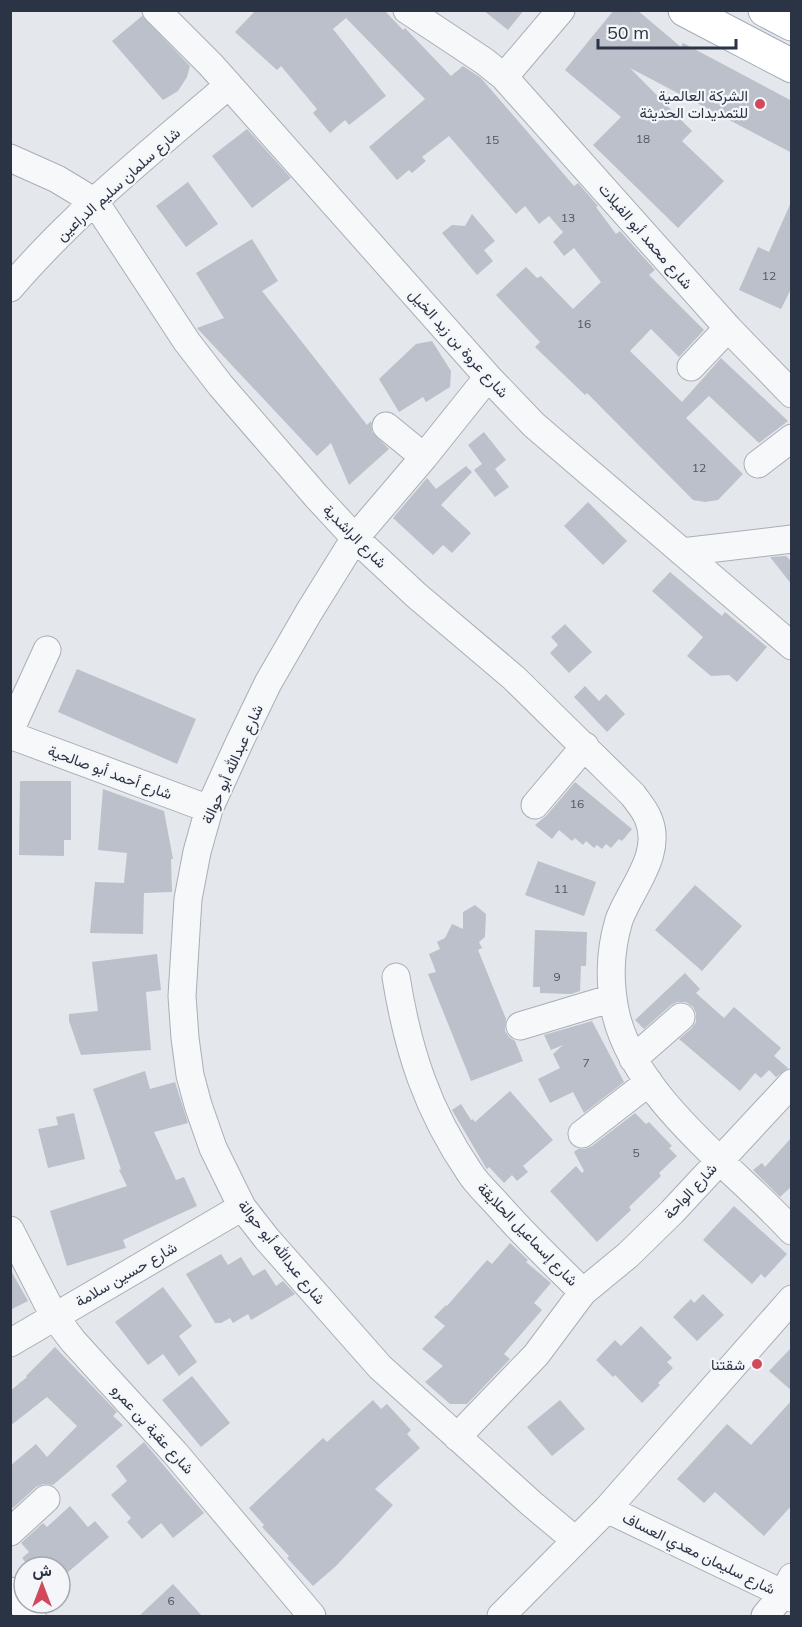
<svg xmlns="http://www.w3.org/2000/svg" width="802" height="1627" font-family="Mulish,Vazirmatn,sans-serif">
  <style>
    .building { fill: #bbc0ca }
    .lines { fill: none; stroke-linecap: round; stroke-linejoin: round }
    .minor-casing { stroke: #a9aeb7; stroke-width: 29 }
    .major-casing { stroke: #a3abb8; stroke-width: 35 }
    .minor { stroke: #f7f8fa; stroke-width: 27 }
    .major { stroke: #fff; stroke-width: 33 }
    .poi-dot { fill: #d1495b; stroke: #f4f6f9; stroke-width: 2 }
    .labels { text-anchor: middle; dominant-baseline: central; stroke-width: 4.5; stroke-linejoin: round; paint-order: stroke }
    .number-label { font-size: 12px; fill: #4f5766 }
    .poi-label { font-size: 15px; fill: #2b3445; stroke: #f4f6f9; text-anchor: end }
    .street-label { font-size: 15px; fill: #2b3445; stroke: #f4f6f9 }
  </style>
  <rect width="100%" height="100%" fill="#e4e7ec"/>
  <path class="building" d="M256,10H384L403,30L405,28L451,76L463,66L481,78L574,186L578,183L598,206L596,207L616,234L620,231L655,270L649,275L704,330L679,357L651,329L630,351L682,402L721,358L788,421L759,443L709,396L686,418L743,474L718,500L705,502L693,500L587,393L585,395L535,347L540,342L496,295L526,267L537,278L541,276L573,309L601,282L574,248L564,256L553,242L563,232L549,216L539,224L525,206L516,214L449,136L422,157L426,161L412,173L409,170L397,180L369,147L425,99L346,18L333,29L386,96L349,125L345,120L330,133L313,113L317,109L281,66L277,70L235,32Z
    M483,10H524L508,30Z
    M614,10H637L681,47L683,43L792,101V153L630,68L692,131L682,141L724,181L678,228L593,145L621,117L565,70Z
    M142,16L190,66L187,77L178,91L163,100L112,41Z
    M247,129L291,178L252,208L212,156Z
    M188,182L218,224L186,247L156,206Z
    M792,200V287L781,309L739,290L758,247L769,252Z
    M472,214L495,241L484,250L493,261L477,275L442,233L452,225L465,226Z
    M252,239L278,281L262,291L367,425L371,421L372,432L389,449L349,485L331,443L317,456L197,328L224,318L196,273Z
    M432,341L451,371L450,387L426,402L423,397L399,412L379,379L416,344Z
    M484,432L506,460L495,469L509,487L495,497L474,470L482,464L468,445Z
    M466,466L472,472L441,505L471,533L452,553L443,545L433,555L393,518L427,478L436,489Z
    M588,502L627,541L603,565L564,526Z
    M786,556L792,562V585L770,557Z
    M670,572L722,616L725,612L767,647L737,682L729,675L711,676L687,656L703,637L652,591Z
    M565,624L592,652L569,673L550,653L558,645L551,637Z
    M77,669L196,719L177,764L58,712Z
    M585,686L599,701L606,694L625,714L607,732L574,697Z
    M20,781H71V840H64V856L19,855Z
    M575,782L632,829L622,841L619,839L611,848L606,844L602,849L597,845L594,848L586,841L583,845L575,838L572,841L559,830L552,839L535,825L547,815Z
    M103,789L164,811L173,859H171L172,892L144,893L143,934L90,933L95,882L124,883L127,853L98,850Z
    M538,861L596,882L584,916L525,895Z
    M695,885L742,926L702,971L655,930Z
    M475,905L486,914L485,937L479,942L482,948L478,950L506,1019L505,1031L509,1037L515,1041L523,1061L471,1081L428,974L436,972L429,954L440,949L437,942L445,938L452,924L463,929V912Z
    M535,930L587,932L586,966H581L580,991L571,994L540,993V987H533Z
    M157,954L161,990L146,992L151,1050L81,1055L69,1021V1014L98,1011L92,962Z
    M685,973L700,989L696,993L724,1018L734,1007L781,1048L774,1056L788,1068L776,1077L769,1070L761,1078L755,1073L740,1091L679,1039L691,1029L696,1022V1013L693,1007L686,1002H677L671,1005L644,1029L635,1020Z
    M592,1021L624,1082L584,1113L573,1092L550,1103L538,1079L560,1068L553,1054L563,1045L551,1050L544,1035Z
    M145,1071L150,1089L175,1082L188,1123L154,1132L176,1180L184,1177L197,1206L123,1240L126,1248L67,1266L50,1211L127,1186L119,1170L121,1169L93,1089Z
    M510,1091L553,1140L523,1166L528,1172L517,1181L512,1175L504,1183L489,1167L487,1169L486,1168L452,1110L461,1104L471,1120L473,1119L475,1122Z
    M74,1113L85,1159L48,1168L38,1129L58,1125L56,1117Z
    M635,1113L646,1124L649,1122L672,1146L669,1148L677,1156L659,1173L661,1176L629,1207L631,1210L597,1242L550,1191L576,1166L582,1173L584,1171L574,1152L578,1149H585L592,1146Z
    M792,1137V1186L780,1197L753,1170L762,1163L765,1167Z
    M734,1206L787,1254L765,1278L761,1274L752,1284L703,1240Z
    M510,1243L528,1260L526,1262L551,1283L534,1303L542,1310L504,1354L510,1359L467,1404H450L425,1382L443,1366L422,1349L445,1326L434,1317L446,1305L447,1306L487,1260L492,1264Z
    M221,1254L228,1265L241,1257L253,1276L265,1269L276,1286L283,1281L295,1294L251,1320L248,1314L233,1323L230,1318L221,1323H215L186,1274Z
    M10,1269L28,1301L10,1310Z
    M163,1287L192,1326L179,1336L197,1362L179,1376L163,1354L148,1365L115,1322Z
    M703,1294L724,1315L697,1341L673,1317L691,1299L694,1303Z
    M641,1326L672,1358L667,1362L673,1368L658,1383L660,1385L642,1403L615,1375L613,1377L596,1360L615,1340L621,1346Z
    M55,1347L117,1412L113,1416L123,1425L53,1485L43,1484L36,1487L13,1508L10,1504V1466L36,1444L47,1457L77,1426L47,1397L10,1426V1391L27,1377L26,1376Z
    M792,1347V1391L769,1371Z
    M192,1376L230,1423L201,1447L162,1400Z
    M373,1400L381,1409L387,1404L411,1430L407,1434L420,1448L375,1489L393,1505L336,1566L313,1586L287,1558L289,1556L262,1527L264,1525L249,1508L323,1438L327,1442Z
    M560,1400L585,1429L552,1456L527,1427Z
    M792,1400V1505L764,1536L715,1492L704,1503L677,1479L727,1424L751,1445Z
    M144,1442L204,1513L173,1538L161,1523L142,1539L127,1522L131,1518L111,1495L127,1481L116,1466Z
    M70,1506L88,1527L95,1521L109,1537L60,1579V1567H30L22,1558L29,1552L21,1543L43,1523L47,1527Z
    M173,1584L203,1617H138Z"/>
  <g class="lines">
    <g class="minor-casing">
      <path id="minor" d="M156,10L211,65L488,377L534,425L792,646
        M407,10L484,61L504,77L728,328L792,394
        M504,77L561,10
        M10,158L57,179L95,202L187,342L221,386L317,497L355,538L416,595L514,678L633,795C638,802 645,810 648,818C664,854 630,889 619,920C610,950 609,984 616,1015C636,1099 735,1169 792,1231
        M10,288C75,212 154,149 229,85
        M691,367L728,328
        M488,377L424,457L355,538L309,612L268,683L240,741L209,809L197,852L188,899L182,996L185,1038L190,1075L198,1105L213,1148L242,1207L267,1239L380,1367L532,1504L575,1540
        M386,426L424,457
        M758,464L792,438
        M682,552L792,539
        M10,731L47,650
        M10,735L209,809
        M535,805L585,746
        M396,977C408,1051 427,1110 470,1173C477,1184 488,1194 497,1204C524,1235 553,1263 583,1292
        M520,1026L613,998
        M633,1059L681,1017
        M582,1134L649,1082
        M10,1230L54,1316L73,1341L175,1453L312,1616
        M10,1343L242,1207
        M457,1437L536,1355L583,1292L628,1255L672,1212L792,1083
        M607,1509L792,1598
        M10,1532L46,1499
        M10,1591L32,1616
        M501,1616L607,1509L792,1299
        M765,1616L783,1594L792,1577"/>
    </g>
    <g class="major-casing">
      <path id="major" d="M685,10L792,66
        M765,10L792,24"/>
    </g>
    <use href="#minor" class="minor"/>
    <use href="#major" class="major"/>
  </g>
  <g class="poi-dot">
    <circle cx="760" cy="104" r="6"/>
    <circle cx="757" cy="1364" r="6"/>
  </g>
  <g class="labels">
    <g class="number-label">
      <text x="643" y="138">18</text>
      <text x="492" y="139">15</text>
      <text x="568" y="217">13</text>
      <text x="769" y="275">12</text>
      <text x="584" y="323">16</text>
      <text x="699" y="467">12</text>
      <text x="577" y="803">16</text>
      <text x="561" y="888">11</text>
      <text x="557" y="976">9</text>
      <text x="586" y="1062">7</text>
      <text x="636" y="1152">5</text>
      <text x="171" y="1600">6</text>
    </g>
    <g class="poi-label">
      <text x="748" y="95">الشركة العالمية<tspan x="748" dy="17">للتمديدات الحديثة</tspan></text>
      <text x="745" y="1364">شقتنا</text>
    </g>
    <g class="street-label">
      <text transform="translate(118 184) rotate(-42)">شارع سلمان سليم الدراعين</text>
      <text transform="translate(646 236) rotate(49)">شارع محمد أبو الفيلات</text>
      <text transform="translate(459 343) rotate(48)">شارع عروة بن زيد الخيل</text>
      <text transform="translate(355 536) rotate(45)">شارع الراشدية</text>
      <text transform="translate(232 764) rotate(-66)">شارع عبدالله أبو حوالة</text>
      <text transform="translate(110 772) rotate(20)">شارع أحمد أبو صالحية</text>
      <text transform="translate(690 1191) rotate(-47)">شارع الواحة</text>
      <text transform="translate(528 1234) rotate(46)">شارع إسماعيل الحلايقة</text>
      <text transform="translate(282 1252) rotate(51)">شارع عبدالله أبو حوالة</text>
      <text transform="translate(126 1274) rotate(-30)">شارع حسين سلامة</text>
      <text transform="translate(153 1429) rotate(48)">شارع عقبة بن عمرو</text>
      <text transform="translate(699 1553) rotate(26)">شارع سليمان معدي العساف</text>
    </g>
  </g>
  <rect width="802" height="1627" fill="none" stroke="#2b3445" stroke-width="24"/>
  <g transform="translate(42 1585)"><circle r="28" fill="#f4f6f9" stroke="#a4a8b1" stroke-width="1.5"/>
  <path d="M0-4.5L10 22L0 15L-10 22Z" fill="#d1495b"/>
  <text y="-9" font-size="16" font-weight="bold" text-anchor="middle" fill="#2b3445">ش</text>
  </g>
  <path d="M598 39v9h138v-9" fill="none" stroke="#2b3445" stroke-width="3"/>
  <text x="607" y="39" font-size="18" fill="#2b3445" stroke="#f4f6f9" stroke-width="4.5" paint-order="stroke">50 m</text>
</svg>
